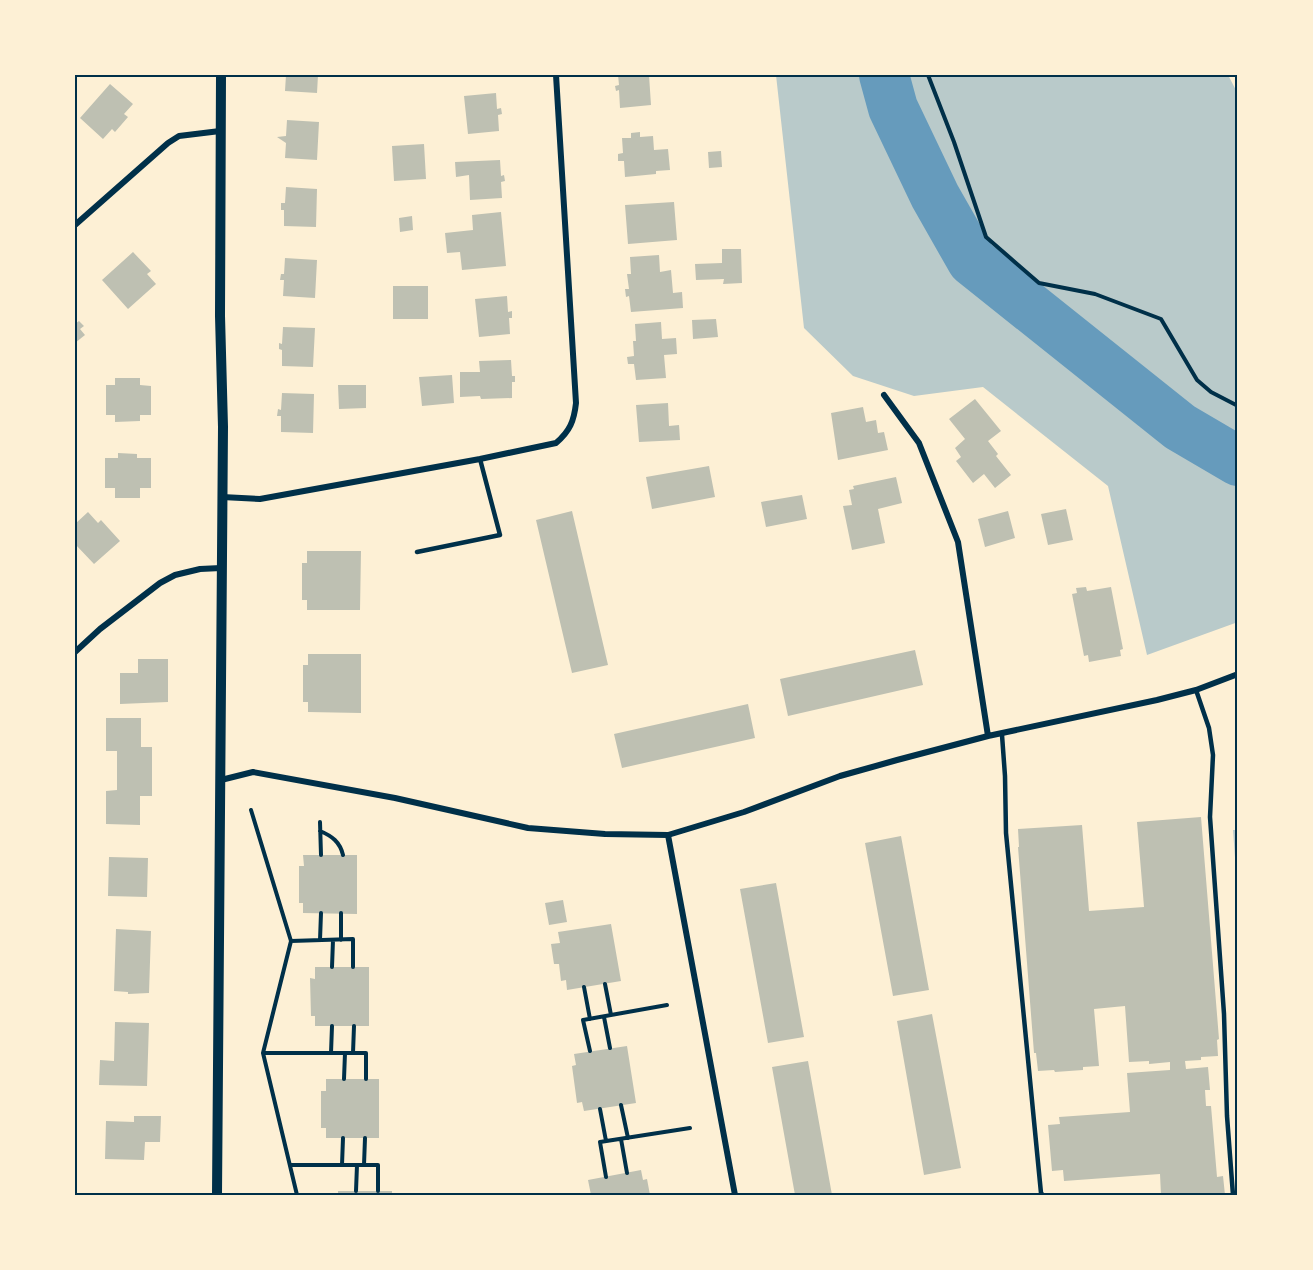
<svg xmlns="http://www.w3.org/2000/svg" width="1313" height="1270" font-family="'Libre Baskerville',serif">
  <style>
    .green { fill: #b9caca }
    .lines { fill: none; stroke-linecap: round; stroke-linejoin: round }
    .river { stroke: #669bbc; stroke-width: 50 }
    .building { fill: #bec0b2 }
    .path { stroke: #003049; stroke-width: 4 }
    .service { stroke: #003049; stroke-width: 4.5 }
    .minor { stroke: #003049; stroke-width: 6 }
    .tertiary { stroke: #003049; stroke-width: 10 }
    .neatline { fill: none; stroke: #003049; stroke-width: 2 }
  </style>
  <rect width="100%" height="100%" fill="#fdf0d5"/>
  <path class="green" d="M776,75H1228L1238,94V622L1147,655L1108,486L983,387L914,396L853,376L804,328Z
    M1233,830H1238V899Z"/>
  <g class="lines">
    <path class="river" d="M884,75L893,108L935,196L972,261L1180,427L1238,461"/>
  </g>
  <path class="building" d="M286,75H318L317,93L285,91Z
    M618,75H649L651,105L620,108L619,90L616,91L615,86L619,85Z
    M110,84L133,104L124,114L128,117L115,132L112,129L103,139L80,118Z
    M496,93L497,109L501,108L502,114L498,115L499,131L468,134L464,96Z
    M287,120L319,122L317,160L285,158L286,143L277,137L286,136Z
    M640,132V137L653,136L654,150L668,149L670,170L656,171V174L625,177L624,161H618V154L623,153L622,138H631V133Z
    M424,144L426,179L394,181L392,146Z
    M721,151L722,167L709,168L708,152Z
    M500,160L501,176L504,175L505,181L501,182L502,198L470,200L469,175L456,177L455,162Z
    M286,187L317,189L316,227L284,226V210H281V203H285Z
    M674,202L677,240L628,244L625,205Z
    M501,212L506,266L462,270L460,252L447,253L445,233L473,230L472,215Z
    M412,216L413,230L400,232L399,218Z
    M722,249H741L742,283L723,284L724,279L696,280L695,264L722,263Z
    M133,252L151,271L147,274L156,284L128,309L102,280Z
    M659,255L660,272L671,270L673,293L682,292L683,308L631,312L629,296L626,297L625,289H629L627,274H631L630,257Z
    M285,258L317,260L315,298L283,296L284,280H280L281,274H284Z
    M393,286H428V319H393Z
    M507,296L508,312L512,311V318H509L510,334L479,337L475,299Z
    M716,319L718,337L693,339L692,320Z
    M79,321L84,326L80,329L85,335L75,343V324Z
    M661,322L662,339L676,338L677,354L664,355L666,378L636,380L634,364H628L627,357L634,356L633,341H636L635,324Z
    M283,327L315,328L313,367L282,366V350L279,349V343L282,344Z
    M511,360L512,376H515V382H512V398L481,399L480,396L460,397V372H480L479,361Z
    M452,375L454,403L422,406L419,377Z
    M115,378H140V385L151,386V415H140V421L115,422V415H106V385H115Z
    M338,385H366V408L339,409Z
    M282,393L314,394L313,433L281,432V416H277L278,409L281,410Z
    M975,399L1001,431L988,441L998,454L996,456L1011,475L995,488L984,474L973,483L956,461L961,457L955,448L965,439L949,419Z
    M668,403L669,426L679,425L680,440L639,442L636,405Z
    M863,407L866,422L876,420L878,433L884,432L888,450L838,460L831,413Z
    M118,453L137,454V458H151V488H140V498H115V488H105V458H118Z
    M709,466L715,497L652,509L646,477Z
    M896,477L902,503L878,509L885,543L852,550L843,506L852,505L849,490L854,489L853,486Z
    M802,495L807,519L766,527L761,502Z
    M1066,509L1073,540L1048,545L1041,514Z
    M572,511L608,665L572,673L536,520Z
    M1008,511L1015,538L985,547L978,519Z
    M88,512L98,523L101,520L120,541L94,564L75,544V524Z
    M307,551H361L360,610H307V600H302V563H307Z
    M1086,587L1087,591L1111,587L1123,649L1120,650L1121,656L1089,662L1088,655L1084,656L1072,594L1077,593L1076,588Z
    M915,650L923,685L788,716L780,679Z
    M308,654H361V713L308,712V702H303V665H308Z
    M138,659H168V702L120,704V673H138Z
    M748,704L755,738L622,768L614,734Z
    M106,718H141V747H152V796H140V825L106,824V791L117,790V751H106Z
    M1201,817L1219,1039L1217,1040L1218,1056L1201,1057V1060L1185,1061L1186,1069L1208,1067L1210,1090H1205L1206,1106H1211L1217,1177L1223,1176L1225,1195H1161L1160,1174L1064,1181L1063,1170L1052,1171L1048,1125L1060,1124L1059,1117L1130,1112L1127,1073L1170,1070V1062L1149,1064V1061L1129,1062L1125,1006L1094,1009L1099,1066L1083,1067V1070L1055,1072L1054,1070L1038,1071L1036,1053H1034L1018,847H1019L1018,829L1082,825L1089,911L1144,907L1137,822Z
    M901,836L929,990L893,996L865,843Z
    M303,855H357V914L303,913V903H299V866H304Z
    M109,857L148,858L147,897L108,896Z
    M776,883L804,1037L768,1043L740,889Z
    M563,900L567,922L549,925L545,903Z
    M611,924L621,981L567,990L566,980L561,981L559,964H554L551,944L560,943L558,932Z
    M116,929L151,931L149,993L128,994V992L114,991Z
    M315,967H369V1026H315V1016H311L310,978L315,979Z
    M932,1014L961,1168L924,1175L897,1021Z
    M115,1022L149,1023L147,1086L99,1085L100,1060L114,1061Z
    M627,1046L636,1103L584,1111L582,1102L577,1103L572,1066L576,1065L574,1054Z
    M808,1061L832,1195H795L772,1067Z
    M326,1079H379V1138H326V1128H321V1091H326Z
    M134,1116H161L160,1142H145L144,1160L105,1159L106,1121L134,1122Z
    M641,1170L643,1180L647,1179L650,1195H591L588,1180Z
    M338,1191H392V1195H338Z"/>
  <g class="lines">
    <path class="path" d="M928,75L954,142L986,237L1039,283L1095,294L1161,319L1197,380L1211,392L1238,406
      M251,810L291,941L263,1053L297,1195
      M320,822L321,855
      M320,831C332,836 340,842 343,855
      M320,940L321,913
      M341,940V913
      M291,941L353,939V967
      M332,967L333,940
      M605,984L611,1015
      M584,987L590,1019
      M604,1017L610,1048
      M590,1051L583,1020L667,1005
      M263,1053H366V1079
      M331,1053L332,1026
      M353,1053L354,1026
      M344,1079L345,1053
      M621,1105L628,1138
      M600,1109L606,1141
      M621,1139L627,1173
      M290,1165H378V1191
      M342,1165L343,1138
      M364,1165L365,1138
      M606,1177L600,1142L690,1128
      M356,1191L357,1165"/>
    <path class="service" d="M417,552L500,535L480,459
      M1196,690L1209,728L1213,755L1210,817L1224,1014L1227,1116L1233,1195
      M1002,735L1005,776L1006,833L1041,1193L1043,1195"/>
    <path class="minor" d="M75,225L168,143L179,136L220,131
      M884,395L919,443L958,542L988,736
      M222,497L260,499L480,459L556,443C570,431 574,421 576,403L556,75
      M75,652L100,629L160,583L175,575L200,569L221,568
      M221,780L253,772L395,798L528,828L605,834L668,835L744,812L840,776L897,760L988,736L1157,700L1196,690L1238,674
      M668,835L735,1195"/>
    <path class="tertiary" d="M217,1195L223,427L220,316L221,75"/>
  </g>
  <rect width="1313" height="1270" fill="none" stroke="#fdf0d5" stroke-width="153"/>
  <rect x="76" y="76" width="1160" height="1118" class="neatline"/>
</svg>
